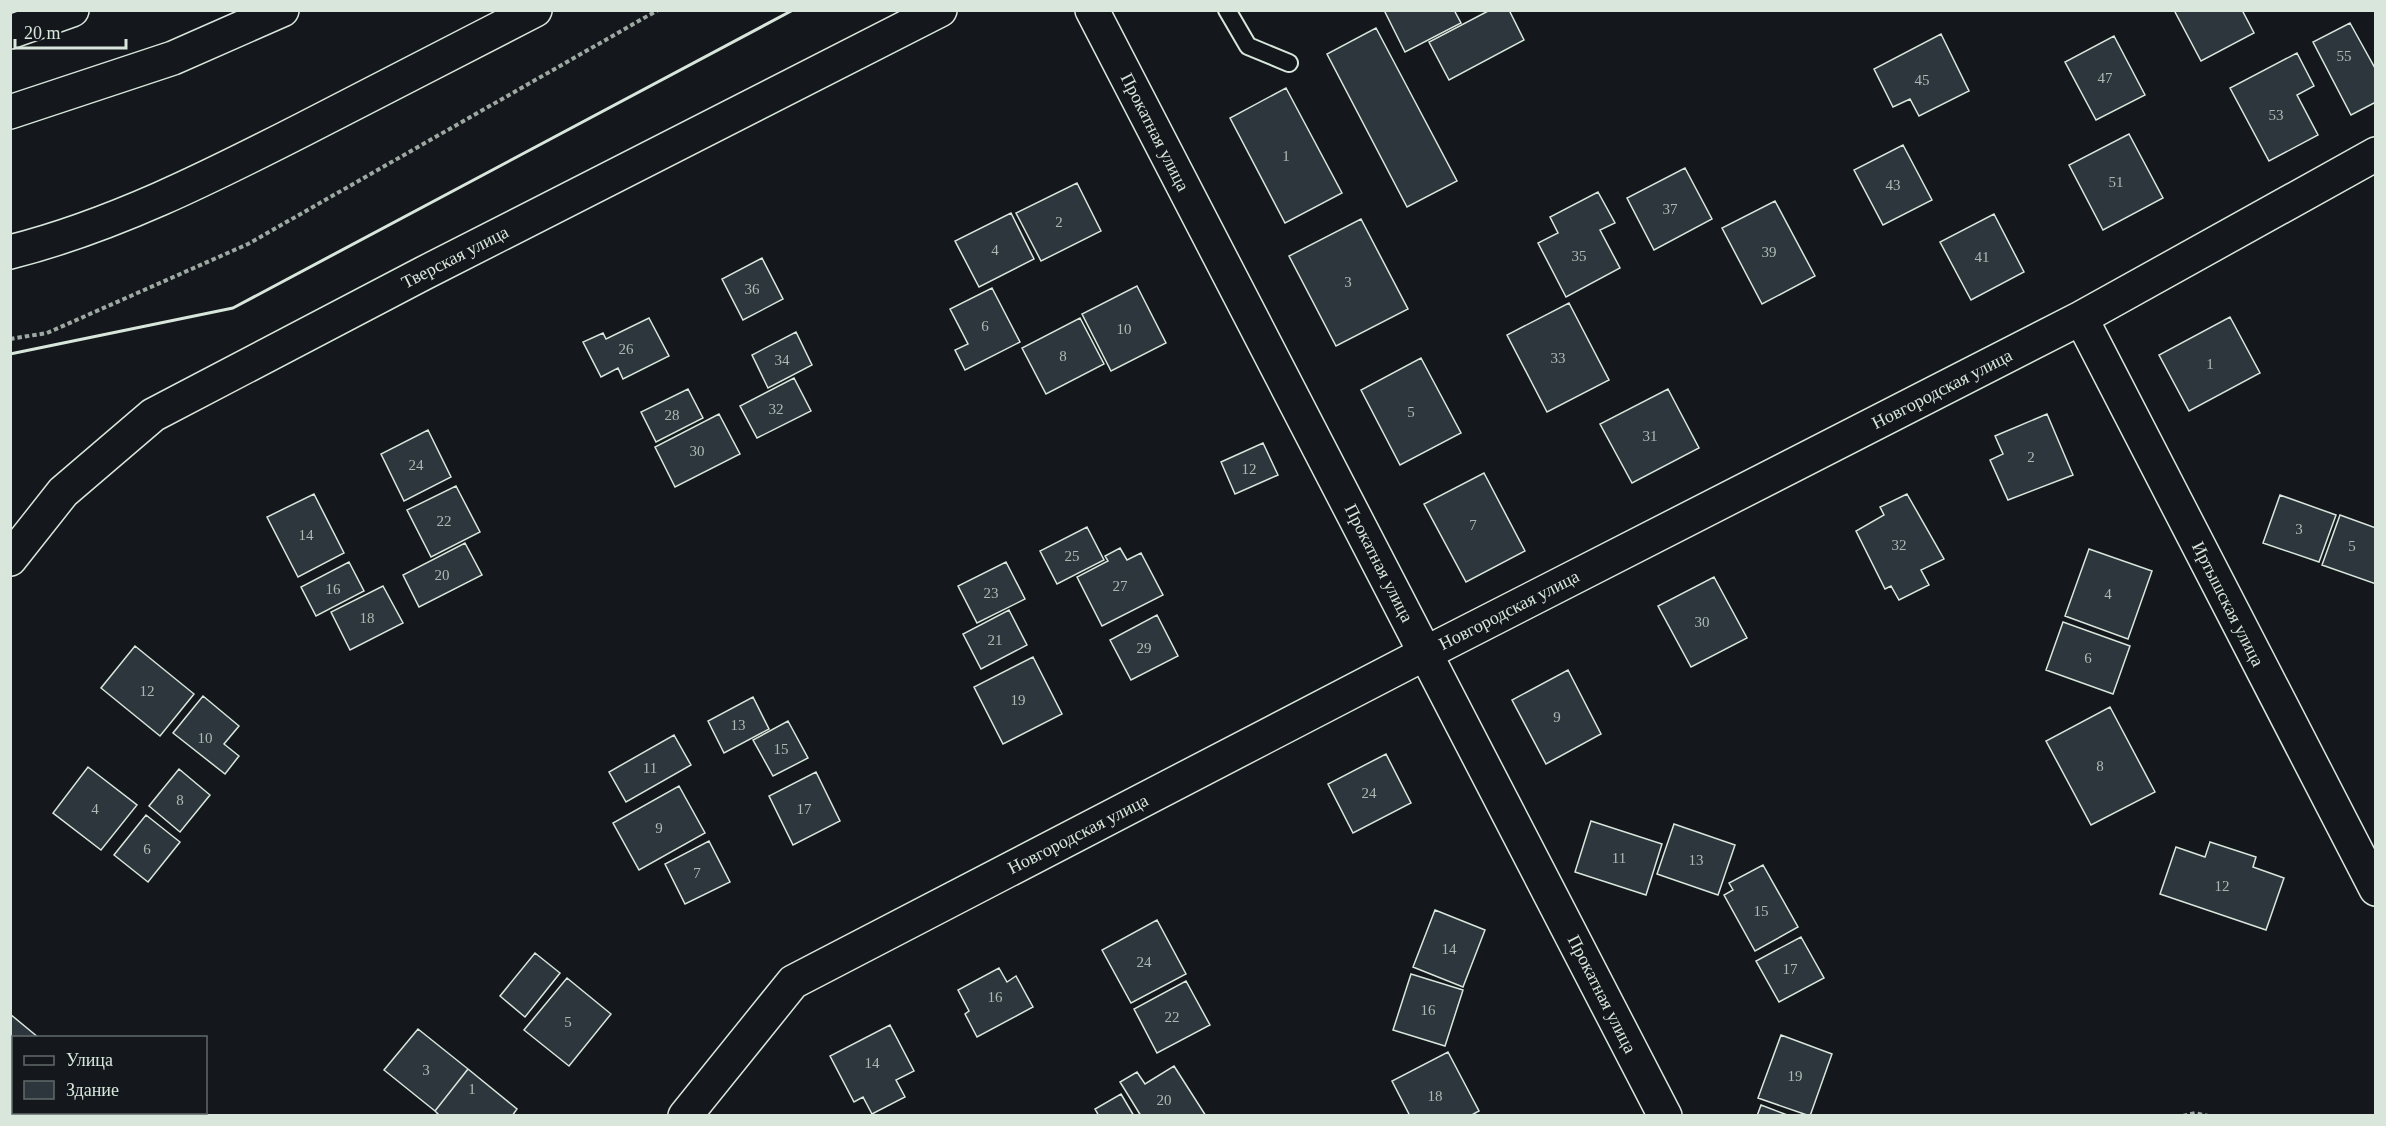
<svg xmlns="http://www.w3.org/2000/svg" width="2386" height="1126" font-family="Georgia,serif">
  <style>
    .building { fill: #2c363c; stroke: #d8e6dc; stroke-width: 1.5 }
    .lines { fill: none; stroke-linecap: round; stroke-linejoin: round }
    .lane-casing { stroke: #d8e6dc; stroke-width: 20 }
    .street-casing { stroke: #d8e6dc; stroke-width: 36 }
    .secondary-casing { stroke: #d8e6dc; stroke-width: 36 }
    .primary-casing { stroke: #d8e6dc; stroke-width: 36 }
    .path { stroke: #9da8a2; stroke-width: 4; stroke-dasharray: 4.5 3; stroke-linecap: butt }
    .lane { stroke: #14181c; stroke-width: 16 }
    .street { stroke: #14181c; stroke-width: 33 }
    .secondary { stroke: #14181c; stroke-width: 33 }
    .primary { stroke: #14181c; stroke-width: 33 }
    .wall { stroke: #d8e6dc; stroke-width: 3 }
    .labels { text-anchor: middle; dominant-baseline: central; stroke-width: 4.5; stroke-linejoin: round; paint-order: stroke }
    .number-label { font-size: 15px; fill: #adbab4 }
    .street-label { font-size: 18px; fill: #d8e6dc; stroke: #14181c }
  </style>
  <rect width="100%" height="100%" fill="#14181c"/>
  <path class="building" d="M1384,10H1454L1461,23L1405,52Z
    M1490,10H1509L1524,40L1449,80L1429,42Z
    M2174,10H2242L2254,33L2201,61Z
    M2350,23L2376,70V102L2351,115L2313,42Z
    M1376,28L1457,181L1407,207L1327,54Z
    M1941,34L1969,91L1919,116L1910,99L1893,107L1874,69Z
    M2114,36L2145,95L2096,120L2065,62Z
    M2297,53L2314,86L2297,95L2318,135L2269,161L2230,88Z
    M1286,88L1342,193L1285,223L1230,118Z
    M2129,134L2163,198L2103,230L2069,165Z
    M1903,145L1932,200L1883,225L1854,170Z
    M1685,168L1712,219L1654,250L1627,198Z
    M1077,183L1101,231L1041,261L1016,213Z
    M1598,192L1615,223L1600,230L1620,268L1566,297L1538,243L1558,233L1550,217Z
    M1775,201L1815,276L1762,304L1722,228Z
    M1011,213L1034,259L979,287L955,241Z
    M1994,214L2024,272L1971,300L1940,242Z
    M1361,219L1408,309L1336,346L1289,256Z
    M762,258L783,299L743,320L722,279Z
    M1137,286L1166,343L1111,371L1082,314Z
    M992,288L1020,342L965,370L955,350L968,344L950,309Z
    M1569,303L1609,380L1547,412L1507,335Z
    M2230,317L2260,373L2189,411L2159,355Z
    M649,318L669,356L623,379L618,368L601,377L583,342L603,333L606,339Z
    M1080,318L1104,364L1046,394L1022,348Z
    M796,332L812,365L768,388L752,355Z
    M1421,358L1461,433L1400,465L1361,390Z
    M794,378L811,411L757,438L740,406Z
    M688,389L703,418L656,442L641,412Z
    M1668,389L1699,448L1632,483L1600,424Z
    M719,414L740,454L675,487L655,447Z
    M2047,414L2073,475L2008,500L1990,460L2003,454L1995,436Z
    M428,430L451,477L404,501L381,454Z
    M1263,443L1278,475L1235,494L1221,462Z
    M1484,473L1525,551L1466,582L1424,504Z
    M456,486L480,532L431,557L407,510Z
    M314,494L344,553L298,577L267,517Z
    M1907,494L1944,559L1921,570L1929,585L1899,600L1891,586L1885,589L1856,531L1884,515L1880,507Z
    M2280,495L2336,515L2319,562L2263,543Z
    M2340,515L2376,528V584L2322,565Z
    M1087,527L1104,560L1057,584L1040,551Z
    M465,543L482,575L419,607L403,575Z
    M1120,548L1127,560L1141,553L1163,595L1102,626L1077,577L1108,561L1105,556Z
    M2089,549L2152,571L2128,639L2065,616Z
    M349,562L364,591L316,616L301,587Z
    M1006,562L1025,599L977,623L958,586Z
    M1714,577L1747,638L1691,667L1658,606Z
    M383,586L403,623L350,650L331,612Z
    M1009,610L1027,645L981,669L963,634Z
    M1157,615L1178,656L1131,680L1110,640Z
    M2063,622L2130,646L2113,694L2046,670Z
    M135,646L194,694L160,736L101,688Z
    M1033,657L1062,714L1003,744L974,687Z
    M1568,670L1601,734L1546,764L1512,700Z
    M203,696L239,726L224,744L239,756L225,774L173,733Z
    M753,697L769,729L724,753L708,721Z
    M2110,707L2155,792L2091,825L2046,741Z
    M788,721L808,758L773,776L753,740Z
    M674,735L691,765L626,802L609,772Z
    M1386,754L1411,803L1353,833L1328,784Z
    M88,767L137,805L101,850L53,813Z
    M179,769L210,795L180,832L149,806Z
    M816,772L840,821L793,845L769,796Z
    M679,786L705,833L639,870L613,823Z
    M146,815L180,842L148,882L114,855Z
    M1591,821L1662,844L1646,895L1575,872Z
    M1674,824L1735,845L1718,895L1657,874Z
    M709,841L730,882L685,904L665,864Z
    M2210,842L2256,857L2253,867L2284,878L2266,930L2160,894L2176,847L2205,857Z
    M1763,865L1798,927L1755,951L1724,895L1733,890L1729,883Z
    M1435,910L1485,930L1463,987L1413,967Z
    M1157,920L1186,974L1131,1003L1102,950Z
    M1801,937L1824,978L1779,1002L1756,961Z
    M535,953L560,973L525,1017L500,996Z
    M999,968L1007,982L1016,976L1033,1007L977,1037L965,1014L969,1011L958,990Z
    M1411,974L1463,990L1445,1046L1393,1030Z
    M567,978L611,1014L569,1066L524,1030Z
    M1186,981L1210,1025L1157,1053L1134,1009Z
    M10,1014L39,1038H14V1072L10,1069Z
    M890,1025L914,1071L896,1080L905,1097L872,1114L863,1097L854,1102L830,1056Z
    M418,1029L468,1069L435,1111L384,1070Z
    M1781,1035L1832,1054L1810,1116L1758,1098Z
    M1448,1052L1479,1111L1470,1116H1410L1392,1081Z
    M1174,1066L1206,1116H1141L1120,1082L1137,1072L1145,1084Z
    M468,1069L517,1109L512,1116H440L435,1111Z
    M1121,1094L1134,1116H1099L1095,1109Z
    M1761,1105L1790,1116H1757Z"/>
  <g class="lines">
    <g class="lane-casing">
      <path id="lane" d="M1227,10L1248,46L1289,63"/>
    </g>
    <g class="street-casing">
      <path id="street" d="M1092,10L1665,1116
        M2081,318L2376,889
        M10,559L63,492L153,415L424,273L940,10
        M685,1116L793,982L1426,653L2081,318L2376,154"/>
    </g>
    <g class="secondary-casing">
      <path id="secondary" d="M10,32L72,10
        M10,112L173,58L282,10"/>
    </g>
    <g class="primary-casing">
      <path id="primary" d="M10,252C113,226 210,177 304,129C381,89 458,50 535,10"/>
    </g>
    <path class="path" d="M10,339L47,333L248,244L658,10
      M2183,1116L2195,1113L2208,1116"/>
    <use href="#lane" class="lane"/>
    <use href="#street" class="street"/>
    <use href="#secondary" class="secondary"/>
    <use href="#primary" class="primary"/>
    <path class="wall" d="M10,354L233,308L793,10"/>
  </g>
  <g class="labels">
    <g class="number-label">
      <text x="2344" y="56">55</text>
      <text x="2105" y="78">47</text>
      <text x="1922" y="80">45</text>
      <text x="2276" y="115">53</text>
      <text x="1286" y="156">1</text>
      <text x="2116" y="182">51</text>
      <text x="1893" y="185">43</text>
      <text x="1670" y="209">37</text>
      <text x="1059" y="222">2</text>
      <text x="995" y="250">4</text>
      <text x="1769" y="252">39</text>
      <text x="1579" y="256">35</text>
      <text x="1982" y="257">41</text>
      <text x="1348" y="282">3</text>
      <text x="752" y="289">36</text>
      <text x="985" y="326">6</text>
      <text x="1124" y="329">10</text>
      <text x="626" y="349">26</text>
      <text x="1063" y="356">8</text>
      <text x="1558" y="358">33</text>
      <text x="782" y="360">34</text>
      <text x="2210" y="364">1</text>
      <text x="776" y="409">32</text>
      <text x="1411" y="412">5</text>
      <text x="672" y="415">28</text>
      <text x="1650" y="436">31</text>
      <text x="697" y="451">30</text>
      <text x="2031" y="457">2</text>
      <text x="416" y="465">24</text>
      <text x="1249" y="469">12</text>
      <text x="444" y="521">22</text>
      <text x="1473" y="525">7</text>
      <text x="2299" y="529">3</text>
      <text x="306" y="535">14</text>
      <text x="1899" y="545">32</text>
      <text x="2352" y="546">5</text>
      <text x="1072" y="556">25</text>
      <text x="442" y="575">20</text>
      <text x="1120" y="586">27</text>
      <text x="333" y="589">16</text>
      <text x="991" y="593">23</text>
      <text x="2108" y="594">4</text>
      <text x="367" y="618">18</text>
      <text x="1702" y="622">30</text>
      <text x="995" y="640">21</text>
      <text x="1144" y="648">29</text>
      <text x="2088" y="658">6</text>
      <text x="147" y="691">12</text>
      <text x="1018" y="700">19</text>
      <text x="1557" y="717">9</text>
      <text x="738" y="725">13</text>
      <text x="205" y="738">10</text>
      <text x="781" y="749">15</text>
      <text x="2100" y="766">8</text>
      <text x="650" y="768">11</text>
      <text x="1369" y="793">24</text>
      <text x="180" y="800">8</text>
      <text x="95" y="809">4</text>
      <text x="804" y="809">17</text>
      <text x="659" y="828">9</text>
      <text x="147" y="849">6</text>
      <text x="1619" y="858">11</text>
      <text x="1696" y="860">13</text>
      <text x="697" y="873">7</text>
      <text x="2222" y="886">12</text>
      <text x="1761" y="911">15</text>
      <text x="1449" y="949">14</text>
      <text x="1144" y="962">24</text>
      <text x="1790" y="969">17</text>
      <text x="995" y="997">16</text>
      <text x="1428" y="1010">16</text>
      <text x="1172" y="1017">22</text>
      <text x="568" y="1022">5</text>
      <text x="872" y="1063">14</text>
      <text x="426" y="1070">3</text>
      <text x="1795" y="1076">19</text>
      <text x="472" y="1089">1</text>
      <text x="1435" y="1096">18</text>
      <text x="1164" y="1100">20</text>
    </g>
    <g class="street-label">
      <text transform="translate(1155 132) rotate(63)">Прокатная улица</text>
      <text transform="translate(455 257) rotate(-27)">Тверская улица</text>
      <text transform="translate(1942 389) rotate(-27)">Новгородская улица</text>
      <text transform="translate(1379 563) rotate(63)">Прокатная улица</text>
      <text transform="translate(2228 604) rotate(63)">Иртышская улица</text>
      <text transform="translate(1509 610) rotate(-27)">Новгородская улица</text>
      <text transform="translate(1078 834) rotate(-27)">Новгородская улица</text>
      <text transform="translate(1602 994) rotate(63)">Прокатная улица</text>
    </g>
  </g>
  <rect width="2386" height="1126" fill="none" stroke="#d8e6dc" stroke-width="24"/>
  <rect x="12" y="1036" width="195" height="78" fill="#14181c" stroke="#626a69" stroke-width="1.5"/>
  <rect x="24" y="1056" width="30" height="9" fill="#14181c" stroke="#626a69" stroke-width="1.5"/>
  <text x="66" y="1066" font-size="18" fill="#d8e6dc">Улица</text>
  <rect x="24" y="1081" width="30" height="18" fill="#2c363c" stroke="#626a69" stroke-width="1.5"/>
  <text x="66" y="1096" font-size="18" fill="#d8e6dc">Здание</text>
  <path d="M15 39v9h111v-9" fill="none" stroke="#d8e6dc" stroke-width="3"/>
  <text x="24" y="39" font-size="18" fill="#d8e6dc" stroke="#14181c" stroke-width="4.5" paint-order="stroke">20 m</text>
</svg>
